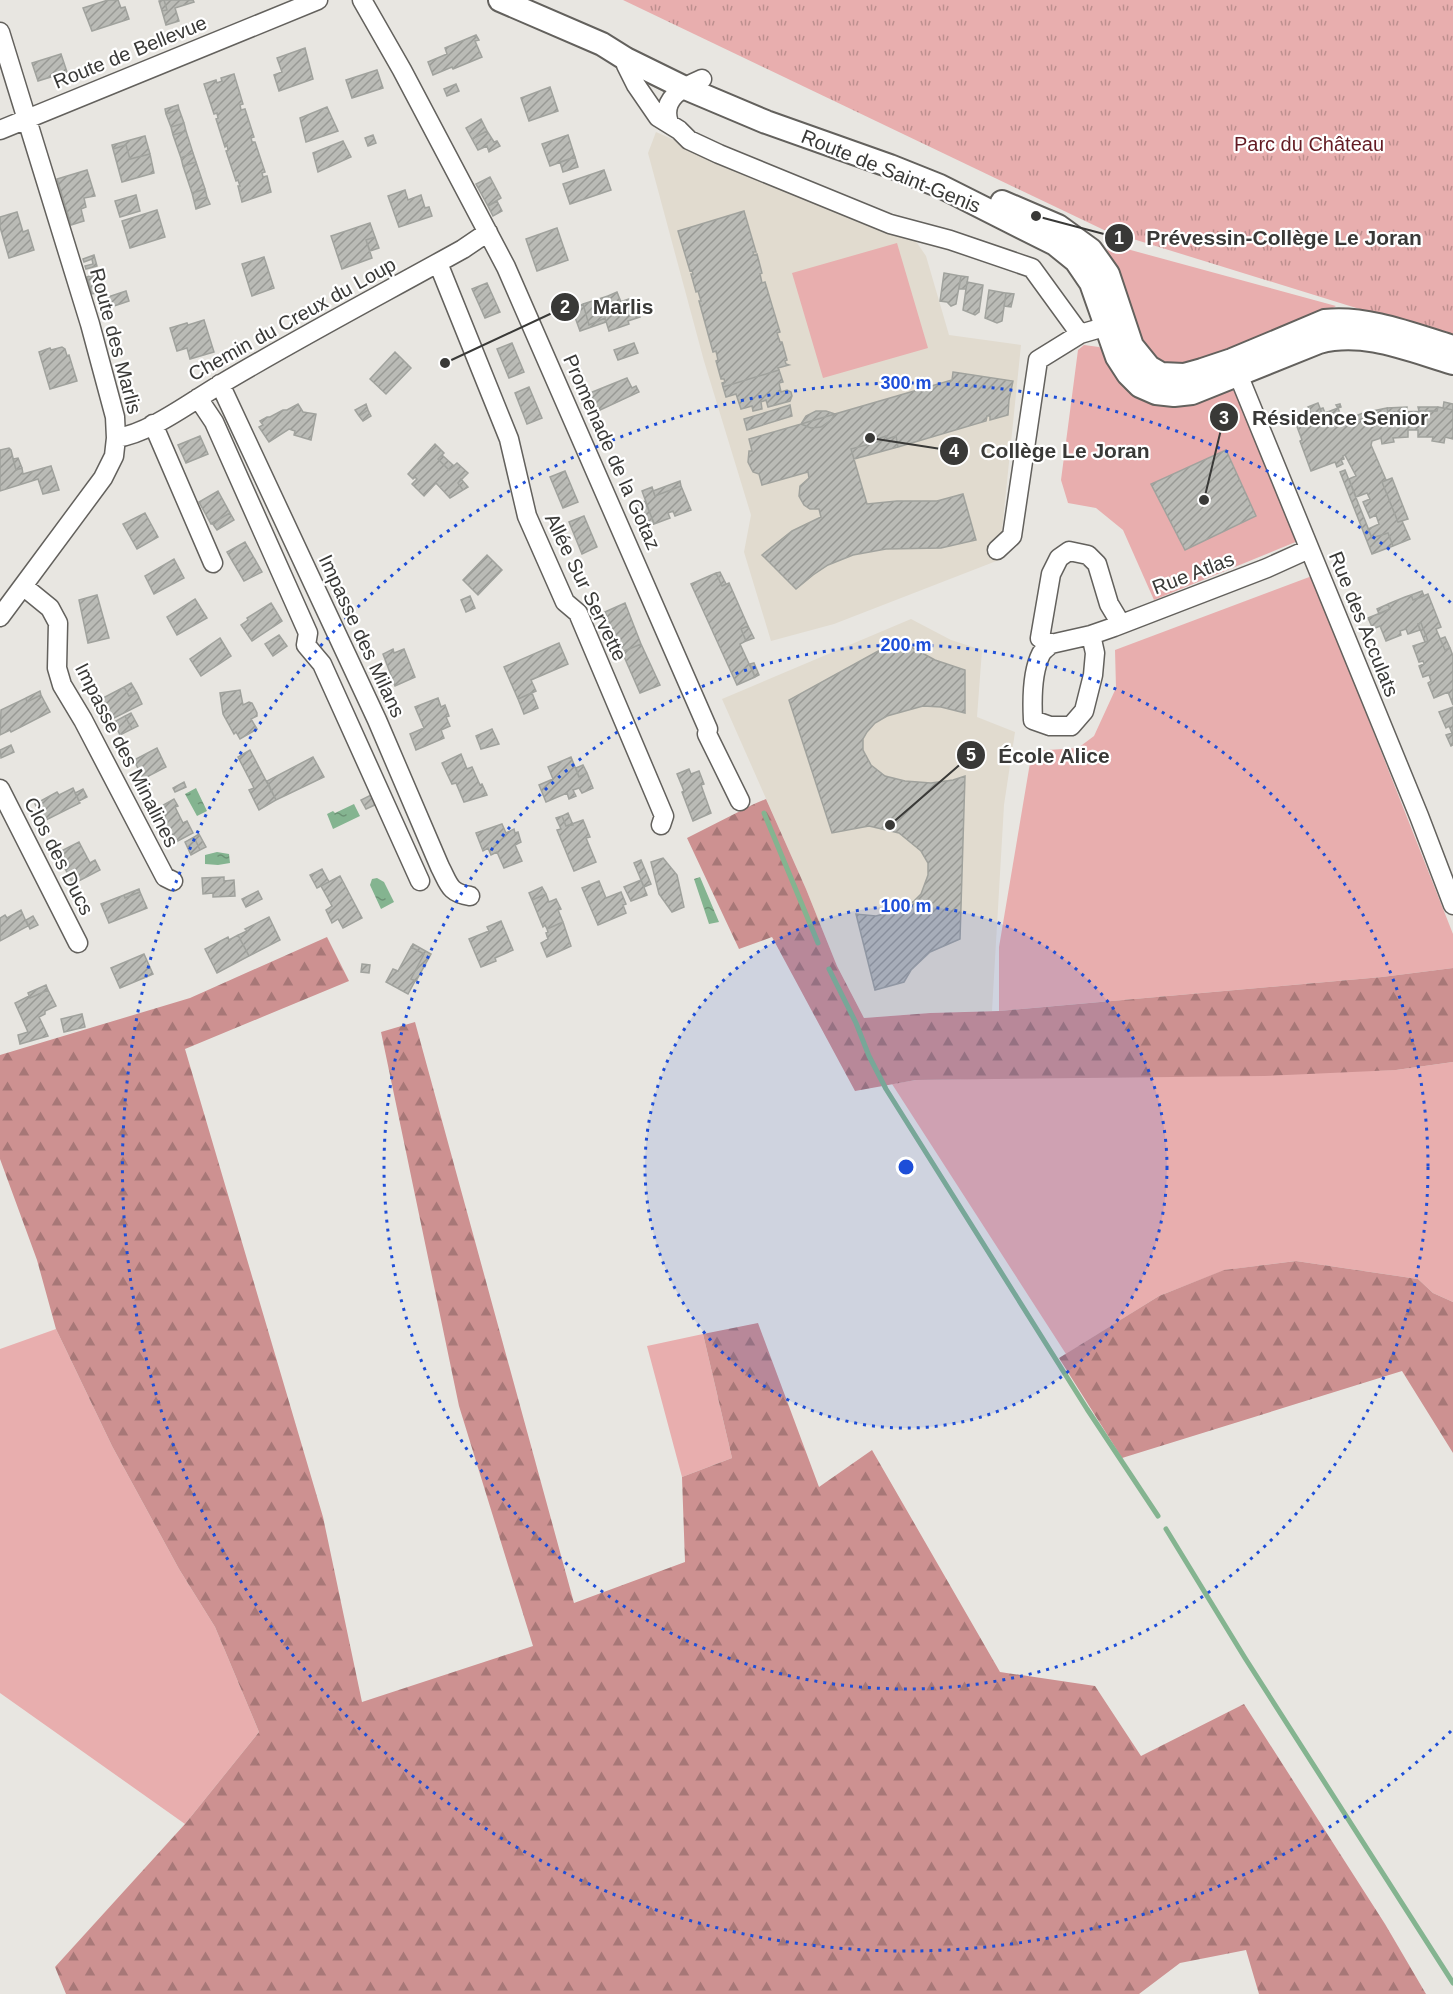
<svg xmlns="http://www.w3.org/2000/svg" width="1453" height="1994" font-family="Arial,sans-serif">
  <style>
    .built { fill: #e1dbcf }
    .green { fill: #e8aeae }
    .forest { fill: url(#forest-firs) }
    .park { fill: url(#park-tufts) }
    .water { fill: url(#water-ripples) }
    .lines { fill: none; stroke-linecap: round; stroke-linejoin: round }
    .stream { stroke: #84b490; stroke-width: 5 }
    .building { fill: url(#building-hatch); stroke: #a0a29d; stroke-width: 1.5 }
    .minor-casing { stroke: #63615d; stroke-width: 21 }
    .major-casing { stroke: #63615d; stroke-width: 26 }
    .minor { stroke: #fff; stroke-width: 18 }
    .major { stroke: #fff; stroke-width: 22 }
    .ring { fill: none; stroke: #1d4ed8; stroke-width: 3; stroke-dasharray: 3 6 }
    .labels { text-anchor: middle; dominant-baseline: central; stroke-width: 4.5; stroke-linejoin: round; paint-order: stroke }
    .street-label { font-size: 20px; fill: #393937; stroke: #fff }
    .park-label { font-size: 20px; fill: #631b23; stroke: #fff }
    .centre { fill: #1d4ed8; stroke: #fff; stroke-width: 3 }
    .ring-label { font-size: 18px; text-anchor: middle; font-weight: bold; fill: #1d4ed8; stroke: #fff; stroke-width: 4.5; stroke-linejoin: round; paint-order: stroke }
    .leader { fill: none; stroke: #393937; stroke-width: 2 }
    .callout-dot { fill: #393937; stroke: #fff; stroke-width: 2 }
    .mark-label { font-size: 18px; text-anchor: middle; font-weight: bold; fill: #fff }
    .callout-label { font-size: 21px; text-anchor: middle; font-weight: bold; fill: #393937; stroke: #fff; stroke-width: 4.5; stroke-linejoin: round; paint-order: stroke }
  </style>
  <defs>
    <pattern id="forest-firs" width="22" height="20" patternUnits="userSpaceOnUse" patternTransform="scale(1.5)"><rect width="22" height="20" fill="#cd9191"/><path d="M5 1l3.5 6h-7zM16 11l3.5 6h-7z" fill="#a77777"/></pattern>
    <pattern id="park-tufts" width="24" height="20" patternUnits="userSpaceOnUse" patternTransform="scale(1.5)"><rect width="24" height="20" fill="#e8aeae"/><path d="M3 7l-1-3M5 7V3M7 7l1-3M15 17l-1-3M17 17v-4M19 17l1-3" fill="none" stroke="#bd8f8e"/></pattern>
    <pattern id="water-ripples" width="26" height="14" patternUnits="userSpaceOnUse" patternTransform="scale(1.5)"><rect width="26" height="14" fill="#84b490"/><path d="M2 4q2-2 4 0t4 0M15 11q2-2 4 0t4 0" fill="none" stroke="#6d9376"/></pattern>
    <pattern id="building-hatch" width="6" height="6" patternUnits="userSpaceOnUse" patternTransform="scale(1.5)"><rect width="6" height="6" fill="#babbb6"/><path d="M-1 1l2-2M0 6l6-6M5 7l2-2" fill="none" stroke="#989995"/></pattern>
  </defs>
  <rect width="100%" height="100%" fill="#e8e6e1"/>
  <path class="built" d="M656,132L790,191L915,240L926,256L949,335L1021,345L999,560L834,624L771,641L744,552L751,515L704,361L648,153Z
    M911,619L951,640L982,650L977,717L1015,732L1004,805L992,1011L930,1013L864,1018L837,966L806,889L722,699Z"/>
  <path class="green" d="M897,243L928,348L823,378L792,273Z
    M1105,243L1336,306L1321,315L1187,367L1158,362L1141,346Z
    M1084,345L1099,347L1106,352L1234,391L1239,398L1298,541L1154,600L1123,530L1096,508L1068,503L1061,480L1078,350Z
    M1312,576L1453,934V968L1382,977L999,1011V947L1032,751L1078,748L1094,736L1116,688L1115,650Z
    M1453,1062V1302L1433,1293L1418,1279L1296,1261L1225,1270L1159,1296L1066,1354L892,1084L916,1080L1396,1070Z
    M56,1329L112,1446L179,1569L215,1627L259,1732L185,1824L0,1693V1349Z
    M703,1334L732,1458L682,1477L647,1346Z"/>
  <path class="forest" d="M766,799L806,889L837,966L864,1018L930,1013L999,1011L1382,977L1453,968V1062L1396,1070L1264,1076L916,1080L855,1091L772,937L739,949L687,838L754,804Z
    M327,937L349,981L185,1049L323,1517L362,1702L533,1646L459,1406L381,1032L415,1022L574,1603L685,1562L682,1477L732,1458L703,1334L758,1323L819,1487L872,1450L1000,1672L1095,1686L1141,1756L1244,1704L1385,1924L1426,1994H1259L1246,1950L1180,1963L1139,1994H66L55,1967L185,1824L259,1732L215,1627L179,1569L112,1446L56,1329L37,1260L0,1159V1055L190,998Z
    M1296,1261L1418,1279L1433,1293L1453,1302V1453L1402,1371L1122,1458L1059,1358L1159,1296L1224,1270Z"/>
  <path class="park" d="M623,0H1453V338L1104,230Z"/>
  <path class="water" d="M196,788L207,811L197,816L185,794Z
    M354,804L360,816L333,829L327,814L333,811L335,813Z
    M217,852L229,854L230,863L218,865L205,864V855Z
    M700,877L719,922L709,924L694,879Z
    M377,878L384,882L394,902L381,909L370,885L372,879Z"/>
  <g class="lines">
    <path class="stream" d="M764,813L818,943
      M829,969L856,1023L869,1056L886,1089L1087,1409L1158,1516
      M1166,1529L1245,1658L1453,1983"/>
  </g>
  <path class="building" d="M108,0H118L121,8L125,7L129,19L92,31L83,8Z
    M164,0H193L194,2L175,8L179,21L166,25L162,11L167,10Z
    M164,0L167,10L162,11L159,1Z
    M476,35L479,40L475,41L482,57L453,69L452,67L433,75L428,62L447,54L445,48Z
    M305,48L313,79L279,91L274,75L282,72L277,58Z
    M61,54L67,72L38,81L32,63Z
    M377,70L383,88L352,98L346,80Z
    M234,74L243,104L240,105L241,110L245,109L254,137L251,138L252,142H255L265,172L262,173L263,177L267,176L271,192L242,202L238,186H240L238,180L236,181L226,151L228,150L227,145L225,147L216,119L218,118L217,113L214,114L204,84L216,80L217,83L222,81L221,78Z
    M456,84L459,91L447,96L444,89Z
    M550,87L558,111L529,121L521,98Z
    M178,105L179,109L166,114L165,109Z
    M327,107L338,131L306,142L300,118Z
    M179,109L184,123L171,127L166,114Z
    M481,119L487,131L472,139L466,128Z
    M184,123L186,131L173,135L171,127Z
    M186,131L193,153L181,158L173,135Z
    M487,131L494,142L497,141L500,146L489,152L487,146L478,150L472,139Z
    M373,135L376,143L368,146L365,138Z
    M568,135L575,157L550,166L542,144Z
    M145,136L150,154L130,159L126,145L113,149L112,145Z
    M343,141L351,157L318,172L313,153Z
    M126,145L130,159L150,154L154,173L122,182L113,149Z
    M193,153L196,162L183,166L181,158Z
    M575,157L578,167L563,172L560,162Z
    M196,162L205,189L192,193L183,166Z
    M87,170L95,196L84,198L86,207L81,209L84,221L71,225L57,179Z
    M604,170L611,190L570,204L563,184Z
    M490,177L501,198L488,206L476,184Z
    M205,189L207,197L194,201L192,193Z
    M405,190L408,200L421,195L425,208L429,207L432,216L399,227L388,196Z
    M136,195L140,211L120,217L115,201Z
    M207,197L210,204L196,209L194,201Z
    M497,201L502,211L493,216L488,206Z
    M157,210L165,237L130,248L122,221Z
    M744,211L756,252H753L754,255L757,254L762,273L760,274L762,283L765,282L780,332L777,333L780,342H782L787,360L785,361L786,364L789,365L778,368L779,370L723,387L722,383L725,382L724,379H721L716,361L718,360L716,351L713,352L699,301H701L698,291L696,292L691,274H693L692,270L690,271L678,231Z
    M17,212L23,232L28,230L34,250L9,258L0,227V217Z
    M370,223L375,237L366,240L372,258L342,269L331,236Z
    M557,228L568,260L537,271L526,239Z
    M375,237L379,248L370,251L366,240Z
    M94,255L97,266L86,269L85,266L93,264L92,259L84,262L83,259Z
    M264,257L274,288L252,296L242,264Z
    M944,273L961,276L956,304L951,306L947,302L940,301Z
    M96,274L102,292L92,294L87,277Z
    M961,276L968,277L966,289H959Z
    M967,282L983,285L979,312L975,315L963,310Z
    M487,283L500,312L485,318L472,289Z
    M989,290L1006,293L1002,321L997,323L985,318Z
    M126,291L129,301L111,307L108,297Z
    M617,292L621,302L611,305L608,296Z
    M1006,293L1014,294L1011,307L1004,306Z
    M608,296L611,305L632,298L640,317L628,321L629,324L609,331L605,318L589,325L583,304Z
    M583,304L589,325L605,318L606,322L580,331L572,309Z
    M204,320L214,352L190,359L187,348L177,351L170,328L187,323L188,325Z
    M512,343L524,372L509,378L497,349Z
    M634,343L638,353L618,360L614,350Z
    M62,347L65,349L67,356L69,355L77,381L50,389L39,352L50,348L51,350Z
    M395,352L411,368L386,394L370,379Z
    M779,370L783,382L779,383L781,392L787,390L791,392L792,396L790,401L768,407L766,400L761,402L762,409L753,411L752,406L741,409L736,394L726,397L723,387Z
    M953,372L1013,381L1009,400L1008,415L990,420V416H987L986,421L898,447L896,436L887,439L886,436L880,438L881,441L851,449L867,504L897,501H937L963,494L976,540L941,548L886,549L853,555L828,565L813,575L796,589L762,555L792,531L821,517L819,509H810L804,505L799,496L800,486L809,478L808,472L762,485L759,474L753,472L748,462L749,451H752L749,439L801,424L811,428L821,427L831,420L835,414L952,380Z
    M627,378L632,388L636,386L639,392L598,411L590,393Z
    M529,387L542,418L527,424L515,393Z
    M1444,402L1453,404V410L1443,408Z
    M1318,403L1324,418L1314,422L1308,407Z
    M298,404L303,412L316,414L311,440L294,435L295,431L289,429L269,442L259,427L263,425L260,421L267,417H270L283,410H287Z
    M366,404L368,410L359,416L355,410Z
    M1340,404L1341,407L1338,408L1342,418L1344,417L1347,424L1364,418L1363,413L1387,408L1388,412L1437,411L1438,407L1453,410V439L1445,437L1444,443L1432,441L1433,437H1418V430H1408V437L1393,438L1394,442L1382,444L1381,438L1372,441L1371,445L1386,480L1382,482L1398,522L1402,521L1410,539L1393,546L1388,533L1372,538L1368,529L1379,524L1376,515L1370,518L1363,502L1370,499L1367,493L1356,497L1349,479L1356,476L1345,455L1343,456L1344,459L1341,460L1343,464L1337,467L1335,462L1311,471L1300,441L1302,440L1296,424L1294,425L1292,422L1296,421L1297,424L1309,419L1307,414L1310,413L1314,422L1324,418L1320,409L1323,408L1325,413L1338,408L1336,405Z
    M790,405L792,416L747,430L744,419Z
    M1407,407V412H1388L1387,408Z
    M1418,407H1438L1437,411H1419Z
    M368,410L371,416L363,421L359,416Z
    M816,411H826L835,414L801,424L806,416Z
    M1363,413L1364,418L1350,423L1348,419Z
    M835,414L831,420L821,427L811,428L801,424Z
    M200,436L208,454L186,463L178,445Z
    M886,436L887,439L896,436L898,447L854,459L851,449L881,441L880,438Z
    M435,444L444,453L438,459L449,470L457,463L468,473L458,483L463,490L450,498L436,483L424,496L412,484L417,479L415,477L413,479L408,474Z
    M9,448L11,450L16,470L22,468L23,474L51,466L59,490L43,494L38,479L0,491V450Z
    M1226,450L1256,516L1185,550L1151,484Z
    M442,455L454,466L449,470L438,459Z
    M18,458L22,468L16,470L13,459Z
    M1345,470L1372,538L1388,533L1393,546L1372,554L1340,472Z
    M565,471L578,502L563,508L550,477Z
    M1392,478L1408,519L1398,522L1382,482Z
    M461,479L468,487L463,490L458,483Z
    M680,481L681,486L655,496L653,491Z
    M681,486L691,510L675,516L673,511L668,513L670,518L654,524L642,491L652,487L655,496Z
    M218,491L230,513L211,524L199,502Z
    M645,501L654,523L645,526L637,504Z
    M145,513L158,537L137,549L123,524Z
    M230,513L234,520L217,530L212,523Z
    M584,516L597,547L582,554L569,522Z
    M245,542L262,572L244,581L227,552Z
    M487,555L502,570L478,595L463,580Z
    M174,559L184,578L154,594L145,576Z
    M720,572L726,584L722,586L716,573Z
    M716,573L722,586L729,583L748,626L741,629L746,641L740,644L755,677L737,685L691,584Z
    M1422,591L1424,596L1413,600L1411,595Z
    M1428,594L1441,627L1436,629L1445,650L1450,648L1453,656V705L1448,692L1434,698L1428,683L1431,681L1429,675L1423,677L1419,666L1424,664L1423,661L1419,662L1413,646L1428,641L1421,623L1418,624L1420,630L1408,634L1406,629L1400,631L1401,635L1386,641L1380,626L1373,629L1368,618L1390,609L1388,604L1405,597L1411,595L1413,600Z
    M97,595L109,638L88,643L79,600Z
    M470,596L475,608L466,612L461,600Z
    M195,599L207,618L177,635L167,617Z
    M271,603L282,621L252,641L241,625L248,620L247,618Z
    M625,603L641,644L622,652L605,612Z
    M1388,604L1390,609L1379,614L1377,609Z
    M1421,623L1428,641L1425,642L1418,624Z
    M748,626L754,638L746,641L741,629Z
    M279,635L287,646L273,656L265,644Z
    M1445,637L1450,648L1445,650L1440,639Z
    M220,638L231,656L201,676L190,659Z
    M900,641L935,660L965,670V713L941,707L923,706L887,716L875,723L867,732L863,739V750L871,765L885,776L905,781L931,783L953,780L965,776L960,939L930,952L911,970L904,982L875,990L856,914L876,916L902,909L914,901L921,894L928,875V863L921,851L899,833L869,826L832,833L789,700L891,644Z
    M559,643L568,664L531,680L536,691L518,699L504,667Z
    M641,644L660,685L640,693L622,652Z
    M393,649L394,653L404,649L415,677L395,686L383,654Z
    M754,663L759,675L755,677L750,664Z
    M131,683L137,693L129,696L124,687Z
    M124,687L129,696L137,693L142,704L112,719L101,699Z
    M240,690L243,705L249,702L252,703L257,713V716L251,719L257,729L240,739L236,732L234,734L223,714L220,693Z
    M40,691L41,695L27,702L26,698Z
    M532,693L538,708L524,714L518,699Z
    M41,695L50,712L11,732L10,730L0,735L1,710L26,698L27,702Z
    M438,698L441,707L445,705L449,716L446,717L450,726L441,730L444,738L416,750L410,734L424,728L415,707Z
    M1453,707V745L1451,746L1446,735L1452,733L1449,726L1446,728L1439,712Z
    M131,713L138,726L132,729L125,716Z
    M125,716L132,729L120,735L114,722Z
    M492,729L499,744L481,749L476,736Z
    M11,745L14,752L1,758L0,750Z
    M157,748L166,767L143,779L134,760Z
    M250,750L276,800L259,810L249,790L254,788L238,757Z
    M461,754L467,769L472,767L480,785L482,784L487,795L464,802L456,783L452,784L442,763Z
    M313,757L324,777L276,800L267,781Z
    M571,757L579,777L587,773L593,788L582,793L579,788L573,790L576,796L569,799L567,793L546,802L539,785L553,779L548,767Z
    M583,765L587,773L579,777L576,768Z
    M689,769L691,774L699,771L704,784L701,785L711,813L693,821L682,792L684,791L677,774Z
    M184,782L186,787L175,792L173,788Z
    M73,788L80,803L44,821L35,804L57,792L59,795Z
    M83,789L87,797L79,801L75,793Z
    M373,794L377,804L366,809L361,800Z
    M174,799L178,806L175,807L183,823L187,821L193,833L176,842L172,834L170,835L161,819L163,818L158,808Z
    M568,813L573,825L566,826L562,816Z
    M562,816L566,826L583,820L590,837L586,838L596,862L574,871L557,830L561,829L556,818Z
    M502,824L506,833L514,829L515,833L518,832L521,842L515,845L522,861L504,868L497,852L491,855L488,848L483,851L476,833Z
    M199,834L206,847L200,850L194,837Z
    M194,837L200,850L191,855L185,842Z
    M79,842L90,863L95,860L100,870L73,884L57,853Z
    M663,858L677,875L684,907L672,912L659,894L651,862Z
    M641,860L651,884L644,887L634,863Z
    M322,869L329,882L317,888L310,875Z
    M340,876L362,918L343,928L338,919L332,923L326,910L332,906L321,886Z
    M224,877V881L234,880L235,896L213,897V893L203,894L202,878Z
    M641,880L647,895L631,901L624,887Z
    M599,881L606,898L621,892L626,904L623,905L626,913L598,925L582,888Z
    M542,887L546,894L532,900L529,893Z
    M139,889L140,892L125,898L124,895Z
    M258,891L262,899L246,907L242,899Z
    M140,892L147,908L109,923L101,904L124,895L125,898Z
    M546,894L549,902L556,899L561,909L558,910L563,922L547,929L545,925L543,927L532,900Z
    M21,910L28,926L0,941V918L5,915L7,918Z
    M33,916L38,925L30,929L26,920Z
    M269,917L280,940L249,956L238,935L247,931L245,929Z
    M501,921L513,950L495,958L496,961L481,967L469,939L489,931L487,927Z
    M563,922L571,946L547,957L541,943L548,939L546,933L548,932L547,929Z
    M238,935L249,956L217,973L205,949L228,937L229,940Z
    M413,944L431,954L416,981L411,979L424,954L411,947Z
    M411,947L424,954L411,979L415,981L408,994L386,982L393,969L398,971Z
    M144,954L153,974L120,988L111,968Z
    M362,964L370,965L369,973L361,972Z
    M46,985L48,990L30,998L28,993Z
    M48,990L56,1006L45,1011V1014L39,1017L48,1036L20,1044L18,1035L28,1032L15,1003L29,996L30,998Z
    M82,1014L85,1027L64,1032L61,1019Z"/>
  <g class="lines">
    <g class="minor-casing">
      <path id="minor" d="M362,0L402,70L506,267L708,729L707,734L740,801
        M0,32L90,324L115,417L116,438L114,456L103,478L0,617
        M626,59V65L636,85L658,117L679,130L689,140L719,154L890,224L950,240L1032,268L1080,334
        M669,123C660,99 683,87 702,79
        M0,130L318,0
        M438,263L509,439L527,516L565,602L578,613L664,816L661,825
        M1233,362L1419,816L1453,905
        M220,384L377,720L440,867C449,884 449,893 470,896
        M198,398L214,422L308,633L306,645L322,664L420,881
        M153,424L213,563
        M116,438C149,434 192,401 221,384C300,337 382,294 463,249L488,232
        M997,550L1012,536L1038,360L1080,334L1118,323
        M23,586L50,608L58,623L57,668L62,685L83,720L165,877L173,881
        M1121,624L1109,604L1097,564L1088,555L1069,551L1059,558L1051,574L1040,638L1051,644L1091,635L1114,627L1267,568L1309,549
        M1051,644C1048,647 1043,650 1041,654C1032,672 1032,701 1033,720L1050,726H1071L1084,711L1093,675L1095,653L1091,635
        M0,789L78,943"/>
    </g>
    <g class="major-casing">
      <path id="major" d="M500,0L602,44L626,59L683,87L766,122L890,166L940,186L1055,244L1076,261L1091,283L1117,357L1128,374L1140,386L1156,393L1174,395L1192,393L1319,342C1364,330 1409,350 1453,363
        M1002,202L1058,226L1091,250L1108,274L1132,346L1149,367L1161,374L1184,375L1202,370L1232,360L1325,321C1366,316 1414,335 1453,347"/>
    </g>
    <use href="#minor" class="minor"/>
    <use href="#major" class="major"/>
  </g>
  <circle cx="906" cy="1167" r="261" fill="#1d4ed8" fill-opacity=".12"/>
  <g class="ring">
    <circle cx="906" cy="1167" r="261"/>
    <circle cx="906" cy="1167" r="522"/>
    <path d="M1451 1731A784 784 0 1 1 1451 603"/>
  </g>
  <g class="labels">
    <g class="street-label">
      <text transform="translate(130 52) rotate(-22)">Route de Bellevue</text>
      <text transform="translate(891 171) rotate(22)">Route de Saint-Genis</text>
      <text transform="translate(292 319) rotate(-29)">Chemin du Creux du Loup</text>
      <text transform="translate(116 341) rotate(75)">Route des Marlis</text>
      <text transform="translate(612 452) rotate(66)">Promenade de la Gotaz</text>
      <text transform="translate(1193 573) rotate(-21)">Rue Atlas</text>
      <text transform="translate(586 587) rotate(64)">Allée Sur Servette</text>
      <text transform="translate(1364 624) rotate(68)">Rue des Acculats</text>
      <text transform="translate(362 636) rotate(65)">Impasse des Milans</text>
      <text transform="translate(127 755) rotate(63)">Impasse des Minalines</text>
      <text transform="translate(59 856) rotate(63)">Clos des Ducs</text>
    </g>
    <g class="park-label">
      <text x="1309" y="144">Parc du Château</text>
    </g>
  </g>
  <circle cx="906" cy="1167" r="9" class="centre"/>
  <g class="ring-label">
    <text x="906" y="389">300 m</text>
    <text x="906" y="651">200 m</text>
    <text x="906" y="912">100 m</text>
  </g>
  <path class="leader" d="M1036 216L1119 238M445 363L565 307M1204 500L1224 417M870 438L954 451M890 825L971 755"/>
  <g class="callout-dot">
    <circle cx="1036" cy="216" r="6"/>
    <circle cx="445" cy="363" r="6"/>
    <circle cx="1204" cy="500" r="6"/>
    <circle cx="870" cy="438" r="6"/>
    <circle cx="890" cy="825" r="6"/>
    <circle cx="1119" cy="238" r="15"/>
    <circle cx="565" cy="307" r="15"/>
    <circle cx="1224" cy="417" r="15"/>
    <circle cx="954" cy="451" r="15"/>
    <circle cx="971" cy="755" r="15"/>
  </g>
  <g class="mark-label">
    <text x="1119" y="244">1</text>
    <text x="565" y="313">2</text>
    <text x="1224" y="424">3</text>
    <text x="954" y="457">4</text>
    <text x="971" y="761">5</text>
  </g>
  <g class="callout-label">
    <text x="1284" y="245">Prévessin-Collège Le Joran</text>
    <text x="623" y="314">Marlis</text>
    <text x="1340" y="425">Résidence Senior</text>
    <text x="1065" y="458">Collège Le Joran</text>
    <text x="1054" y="763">École Alice</text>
  </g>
</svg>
